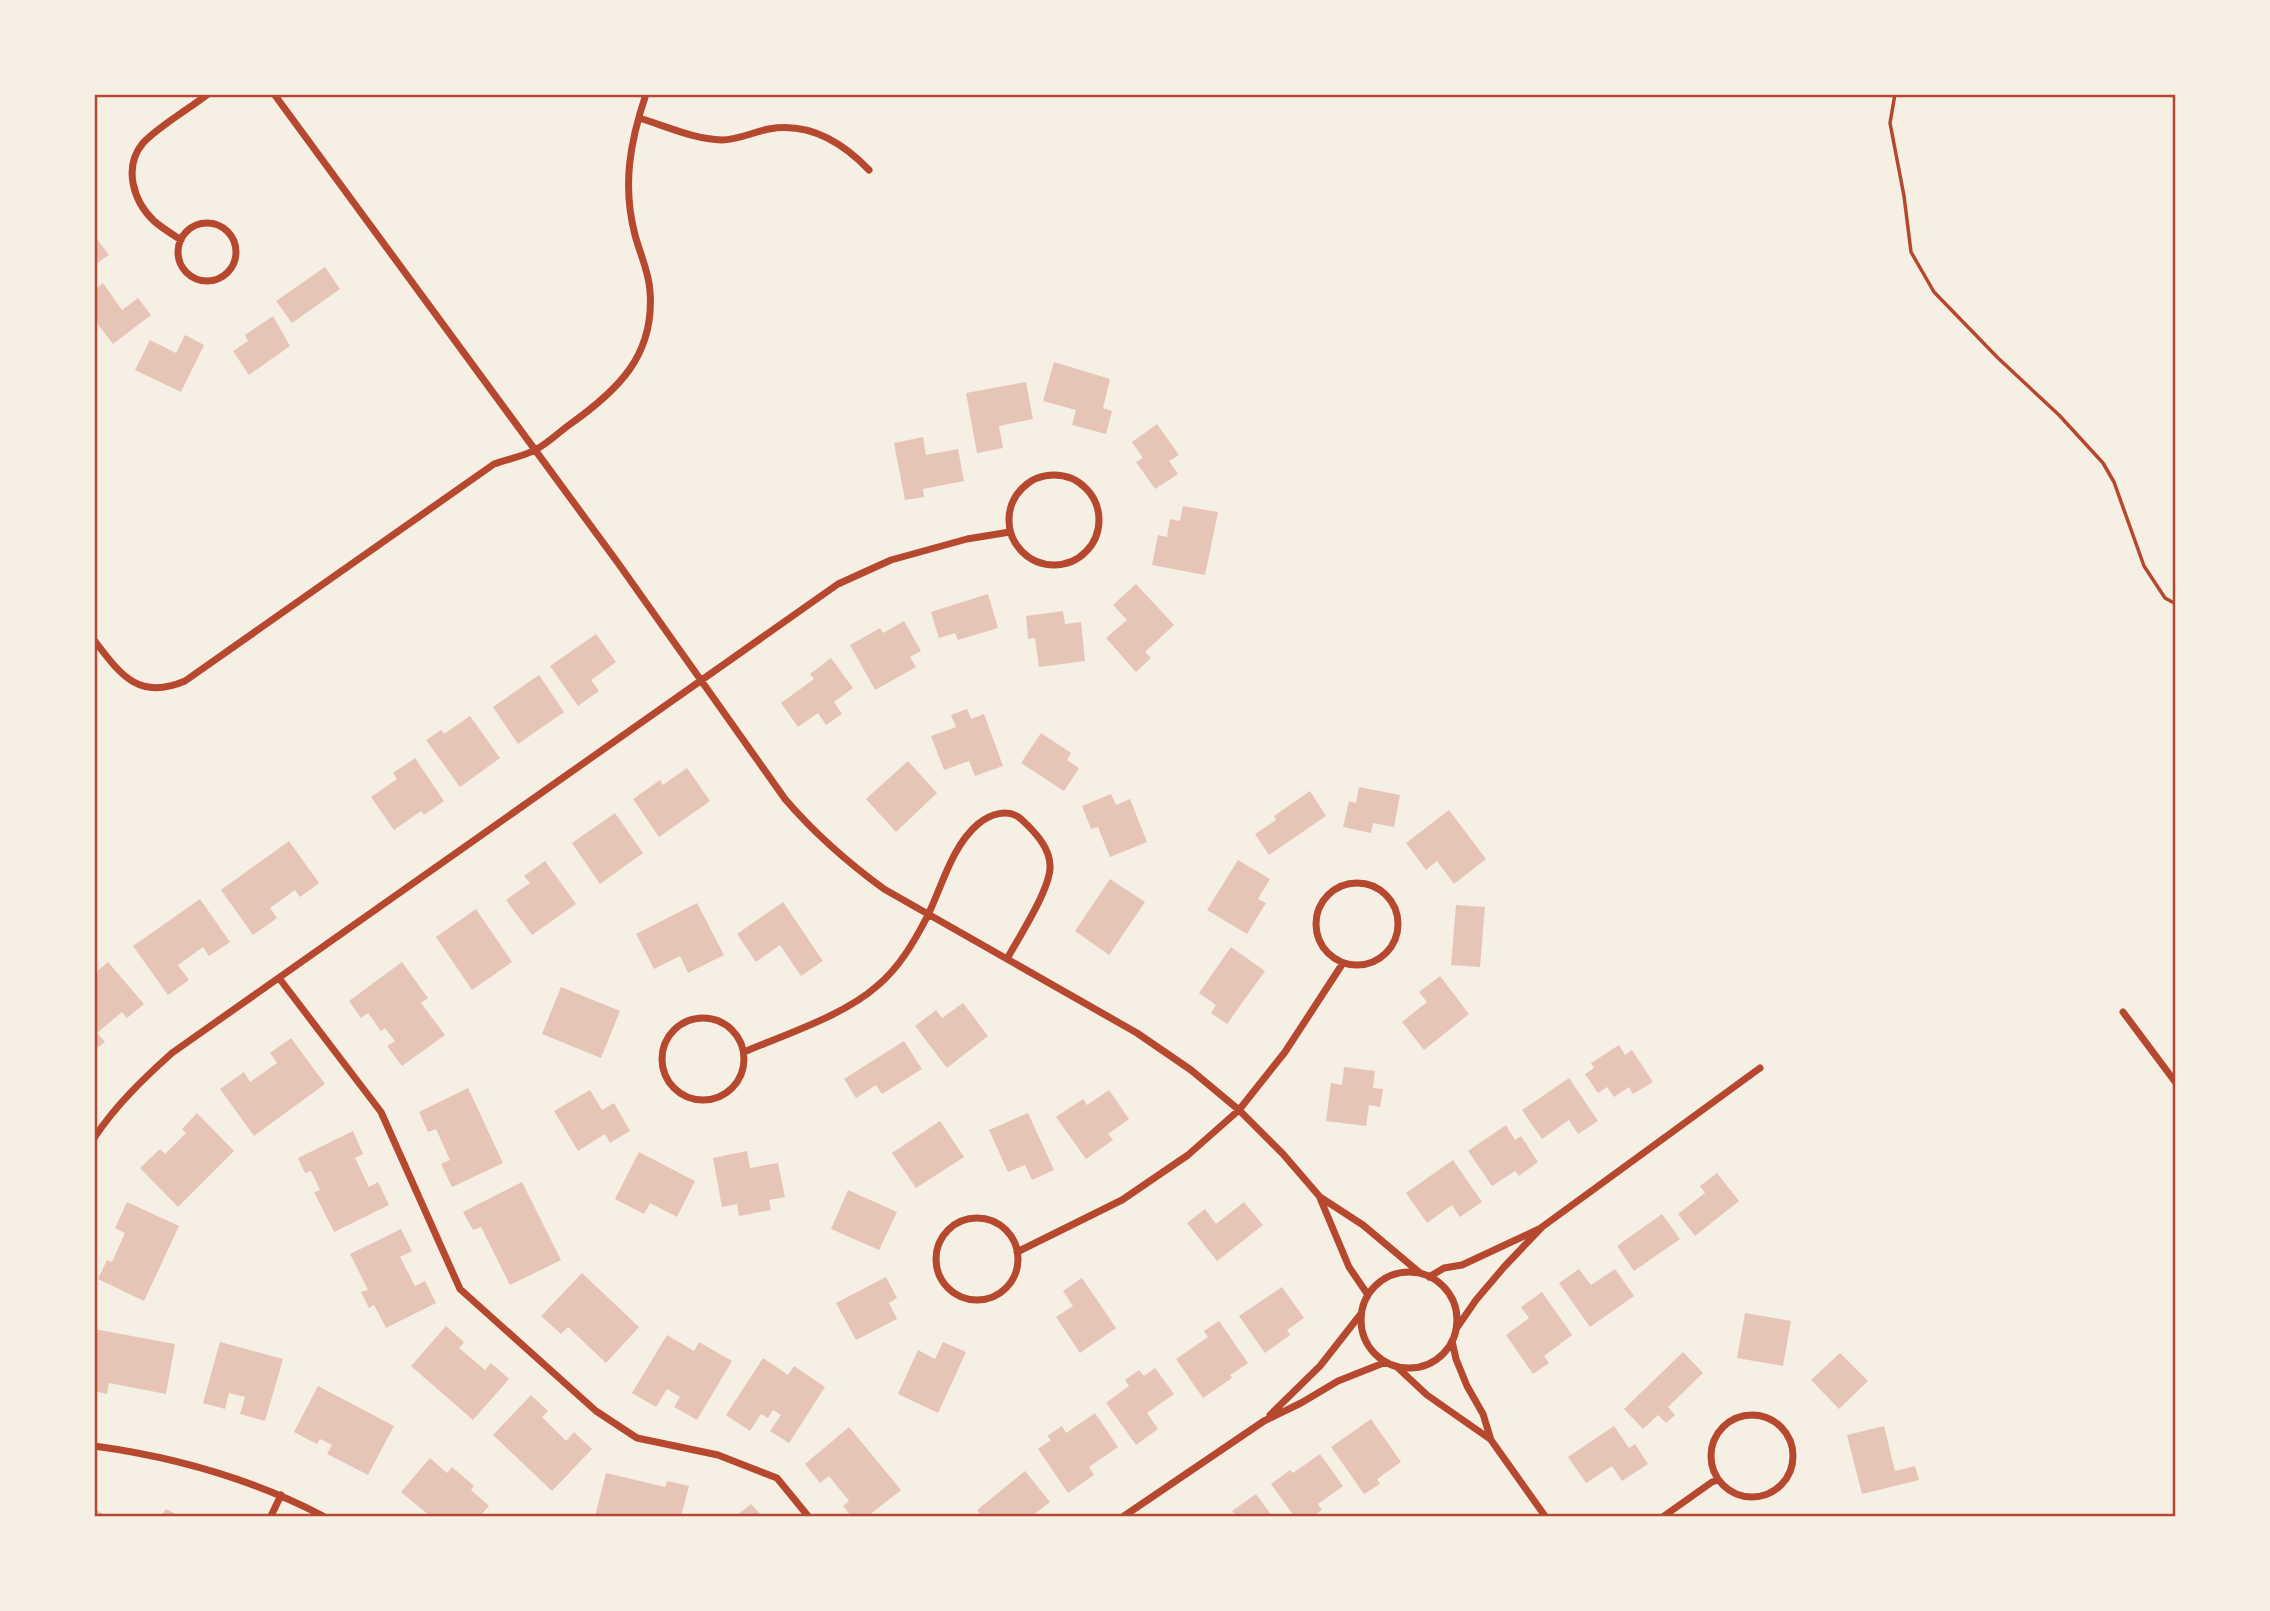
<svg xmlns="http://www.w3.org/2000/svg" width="2270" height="1611" font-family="'Public Sans',sans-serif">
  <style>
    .building { fill: #e6c5b7 }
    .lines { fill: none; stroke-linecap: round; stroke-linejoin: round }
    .path { stroke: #b5482f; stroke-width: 3.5 }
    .minor { stroke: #b5482f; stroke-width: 7 }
    .neatline { fill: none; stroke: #b5482f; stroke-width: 2.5 }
  </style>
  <rect width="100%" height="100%" fill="#f6efe4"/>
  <path class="building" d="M94,235L109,255L94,265Z
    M325,267L340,289L292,323L276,301Z
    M103,283L122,310L138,298L151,315L113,344L94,319V290Z
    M273,316L290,346L249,375L233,351L248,341L245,335Z
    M185,335L204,345L181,392L135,370L150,340L176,353Z
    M1054,362L1110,379L1103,408L1112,411L1106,434L1072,425L1076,410L1043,401Z
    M1026,382L1033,419L999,426L1003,448L977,453L966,393Z
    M1157,424L1179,455L1169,461L1178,474L1155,489L1136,462L1143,458L1132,442Z
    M923,437L926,455L958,449L964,481L923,489L924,497L905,500L894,443Z
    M1183,506L1218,512L1205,575L1152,565L1158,535L1167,537L1170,519L1180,521Z
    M1136,584L1174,625L1145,652L1151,658L1136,672L1106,638L1127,620L1113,605Z
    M988,594L998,628L958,640L955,633L939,638L931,612Z
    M1063,611L1065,624L1081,622L1085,661L1039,667L1035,638L1028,639L1026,616Z
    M904,621L921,651L910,657L916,667L875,690L850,645L880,628L883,633Z
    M596,634L616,662L591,680L599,691L578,706L550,666Z
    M831,658L853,688L834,702L842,714L826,725L818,713L798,727L781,703L814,679L810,674Z
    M539,675L564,712L518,744L493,707Z
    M967,709L971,719L984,714L1003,766L975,776L969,761L944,770L931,736L956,727L951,715Z
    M470,716L500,758L460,787L426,740L441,730L444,734Z
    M1041,733L1071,753L1067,760L1079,768L1064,791L1021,763Z
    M415,758L444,801L424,815L421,811L394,830L371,797L397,779L393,773Z
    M908,761L937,793L896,832L866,799Z
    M687,768L710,801L659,837L633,799L660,780L663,785Z
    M1359,787L1400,795L1394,827L1373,823L1371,833L1343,827L1349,801L1356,803Z
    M1310,791L1326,816L1269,855L1255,834L1276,820L1274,816Z
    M1111,794L1116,805L1130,799L1147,842L1110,857L1098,827L1091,829L1082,806Z
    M1449,810L1486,859L1454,884L1437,861L1426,870L1406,843Z
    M615,813L643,853L600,884L572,843Z
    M289,841L319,883L300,897L295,890L270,908L277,918L253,935L221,890Z
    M1238,860L1270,879L1258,899L1266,903L1247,934L1207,910Z
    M545,861L576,904L532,935L506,900L530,883L524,876Z
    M1110,879L1145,902L1109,955L1075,931Z
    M200,899L230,942L209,956L203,947L178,965L189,980L168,995L133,946Z
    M783,902L823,961L801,976L780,945L756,962L737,934Z
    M697,903L724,955L688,973L680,956L654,969L636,934Z
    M1456,905L1485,907L1480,967L1451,965Z
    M476,909L512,962L472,990L436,937Z
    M1231,947L1265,971L1227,1024L1211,1013L1216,1005L1199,993Z
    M108,962L144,1004L127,1018L122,1012L97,1033L105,1042L94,1050V974Z
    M402,962L428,998L421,1003L445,1035L402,1066L387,1046L395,1041L385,1028L381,1031L368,1013L361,1018L349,1001Z
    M1440,976L1469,1014L1424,1050L1402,1022L1427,1002L1419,992Z
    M561,987L620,1011L601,1058L542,1034Z
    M963,1003L988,1036L947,1068L915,1026L936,1010L942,1018Z
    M291,1038L325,1084L254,1136L220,1089L244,1072L250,1082L277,1063L270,1053Z
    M904,1041L922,1069L882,1094L876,1085L856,1098L844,1079Z
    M1619,1045L1625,1055L1632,1050L1653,1082L1633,1094L1629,1087L1614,1097L1607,1087L1598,1093L1585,1074L1594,1068L1591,1063Z
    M1344,1067L1375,1071L1373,1088L1383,1089L1380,1107L1369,1105L1366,1126L1326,1121L1331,1083L1342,1085Z
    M1569,1078L1598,1121L1578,1134L1569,1120L1542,1139L1522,1110Z
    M468,1088L503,1163L452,1187L441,1164L450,1160L436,1129L428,1132L419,1112Z
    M590,1090L602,1110L614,1103L630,1131L610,1143L605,1134L578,1151L554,1111Z
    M1109,1090L1129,1119L1108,1134L1113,1140L1086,1159L1056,1117L1083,1099L1087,1105Z
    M197,1113L234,1151L178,1207L140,1168L160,1149L165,1154L186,1133L182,1129Z
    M1028,1113L1054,1170L1032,1180L1025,1165L1008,1172L989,1130Z
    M940,1121L964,1157L916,1188L892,1153Z
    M1506,1125L1515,1140L1521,1136L1538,1162L1519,1176L1515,1171L1492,1186L1468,1151Z
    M353,1131L363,1154L355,1158L369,1187L378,1182L389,1205L334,1232L314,1192L320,1190L311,1171L305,1173L298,1158Z
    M747,1151L750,1168L778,1163L785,1197L769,1200L771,1210L739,1216L737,1204L722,1207L713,1158Z
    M639,1152L695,1181L677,1217L650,1203L644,1214L615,1199Z
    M1453,1160L1482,1202L1460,1217L1452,1205L1427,1223L1406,1193Z
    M1717,1173L1739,1201L1695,1236L1678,1214L1705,1193L1700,1186Z
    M522,1182L561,1260L510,1285L481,1227L473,1230L463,1212Z
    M848,1190L897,1212L879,1250L831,1229Z
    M127,1202L179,1226L144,1301L98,1279L107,1260L112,1262L125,1233L115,1228Z
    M1244,1202L1263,1225L1217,1261L1187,1223L1205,1209L1216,1224Z
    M1662,1214L1680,1239L1634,1271L1617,1246Z
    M401,1229L412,1251L400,1257L415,1286L425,1281L436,1303L386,1328L374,1305L369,1308L361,1292L368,1290L350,1254Z
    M1579,1269L1591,1285L1615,1269L1634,1296L1590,1327L1559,1283Z
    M582,1273L639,1327L606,1363L568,1327L561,1334L541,1316Z
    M886,1277L897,1298L889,1303L897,1319L856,1340L836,1303Z
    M1082,1278L1116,1328L1080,1353L1056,1317L1073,1306L1063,1291Z
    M1282,1287L1304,1318L1287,1330L1290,1335L1265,1353L1239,1316Z
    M1542,1292L1572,1335L1544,1356L1549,1363L1533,1374L1506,1335L1529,1318L1521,1307Z
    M1745,1313L1791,1321L1783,1366L1737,1358Z
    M1219,1321L1248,1363L1230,1375L1232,1378L1203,1398L1176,1359L1208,1337L1204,1331Z
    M446,1326L464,1342L459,1348L485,1370L491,1363L509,1379L473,1420L411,1366Z
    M94,1329L175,1344L166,1394L109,1383L107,1394L94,1391Z
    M667,1335L694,1351L699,1342L732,1361L697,1420L674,1407L680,1397L667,1389L656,1407L632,1393Z
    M220,1342L283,1359L265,1421L240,1414L245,1397L229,1393L225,1409L203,1403Z
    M943,1342L966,1352L938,1413L898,1394L918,1350L935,1359Z
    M1683,1352L1703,1373L1668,1407L1675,1415L1666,1423L1658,1415L1643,1429L1624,1409Z
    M1840,1353L1868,1381L1839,1409L1811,1380Z
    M763,1358L788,1375L794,1366L825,1387L789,1443L770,1431L781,1415L773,1410L768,1418L761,1414L750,1431L726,1415Z
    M1155,1368L1174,1394L1147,1413L1158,1429L1136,1445L1106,1403L1129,1386L1125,1380L1139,1370L1144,1376Z
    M318,1386L394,1426L368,1475L327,1454L332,1445L320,1439L317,1444L294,1432Z
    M531,1395L548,1411L542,1417L566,1441L574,1432L592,1449L552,1491L493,1435Z
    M1095,1413L1118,1447L1089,1467L1094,1475L1068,1493L1038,1449L1051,1440L1047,1436L1062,1426L1066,1433Z
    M1371,1419L1401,1462L1377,1479L1380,1484L1364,1494L1331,1447Z
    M1614,1426L1629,1448L1635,1444L1648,1464L1622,1481L1612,1466L1586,1483L1568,1457Z
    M1884,1426L1895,1471L1915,1466L1919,1480L1862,1494L1847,1435Z
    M849,1427L901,1490L868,1516H851L843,1506L849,1501L829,1476L820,1483L805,1464Z
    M1320,1454L1343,1486L1318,1504L1322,1510L1313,1516H1294L1271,1484L1290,1470L1293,1473Z
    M430,1458L447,1473L452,1467L474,1486L471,1490L489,1506L480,1516H430L401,1492Z
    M1025,1471L1050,1502L1032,1516H982L977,1510Z
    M606,1473L665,1487L667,1481L689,1486L681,1516H595Z
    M1256,1494L1272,1516H1237L1232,1511Z
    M751,1504L762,1516H736Z
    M94,1509L107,1516H94Z
    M166,1509L180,1516H161Z"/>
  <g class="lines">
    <path class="path" d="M1895,94L1890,123L1904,196L1911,252L1934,292L1998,358L2059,415L2103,463L2114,482L2144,566L2165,598L2176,604"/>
    <path class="minor" d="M274,94L618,563L785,799C815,834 847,862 884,889L1137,1033L1191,1070L1239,1110L1283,1154L1320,1197L1363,1225L1420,1273
      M639,118C666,126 693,139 722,140C738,140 753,132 769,129C809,122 842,142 869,170
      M178 252a29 29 0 1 1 58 0a29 29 0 1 1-58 0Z
      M181,240C172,234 162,228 154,221C133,201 123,167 143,143C159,126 189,109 208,94
      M1009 520a45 45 0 1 1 90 0a45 45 0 1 1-90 0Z
      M94,640C120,674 138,701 185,681L494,464C507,459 522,457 535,450C547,444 558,433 569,425C617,391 655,356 650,291C649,272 640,254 635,235C622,185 630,142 646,94
      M1316 924a41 41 0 1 1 82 0a41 41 0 1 1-82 0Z
      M279,978L381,1112L460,1289L596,1411L637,1438L718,1455L777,1478L808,1516
      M2123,1012L2176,1083
      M662 1059a41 41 0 1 1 82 0a41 41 0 1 1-82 0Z
      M744,1052C784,1035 845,1015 877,986C899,968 914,942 927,917C942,887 951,847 978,824C990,814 1008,808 1021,819C1034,831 1051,848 1050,868C1049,891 1019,937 1007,959
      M94,1138C116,1105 143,1079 172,1053L838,584L891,560L967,539L1010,532
      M1320,1198L1349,1267L1368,1295
      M936 1259a41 41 0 1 1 82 0a41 41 0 1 1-82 0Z
      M1017,1252L1122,1200L1188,1155L1239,1110L1285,1052L1343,963
      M1361 1320a48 48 0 1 1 96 0a48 48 0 1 1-96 0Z
      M1429,1277L1444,1268L1462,1265L1539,1229
      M1456,1329L1476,1300L1504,1267L1542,1227L1760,1068
      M1452,1341L1456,1359L1467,1386L1483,1414L1491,1440L1545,1516
      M1397,1367L1427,1395L1490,1439
      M1711 1456a41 41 0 1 1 82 0a41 41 0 1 1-82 0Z
      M1270,1415L1320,1366L1360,1315
      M94,1446C176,1457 250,1478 323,1516
      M271,1516L281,1495
      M1124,1516L1264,1421L1301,1403L1338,1381L1386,1362
      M1664,1516L1712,1482L1718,1480"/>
  </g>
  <rect width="2270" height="1611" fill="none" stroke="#f6efe4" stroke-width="192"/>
  <rect x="96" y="96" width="2078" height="1419" class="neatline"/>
</svg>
